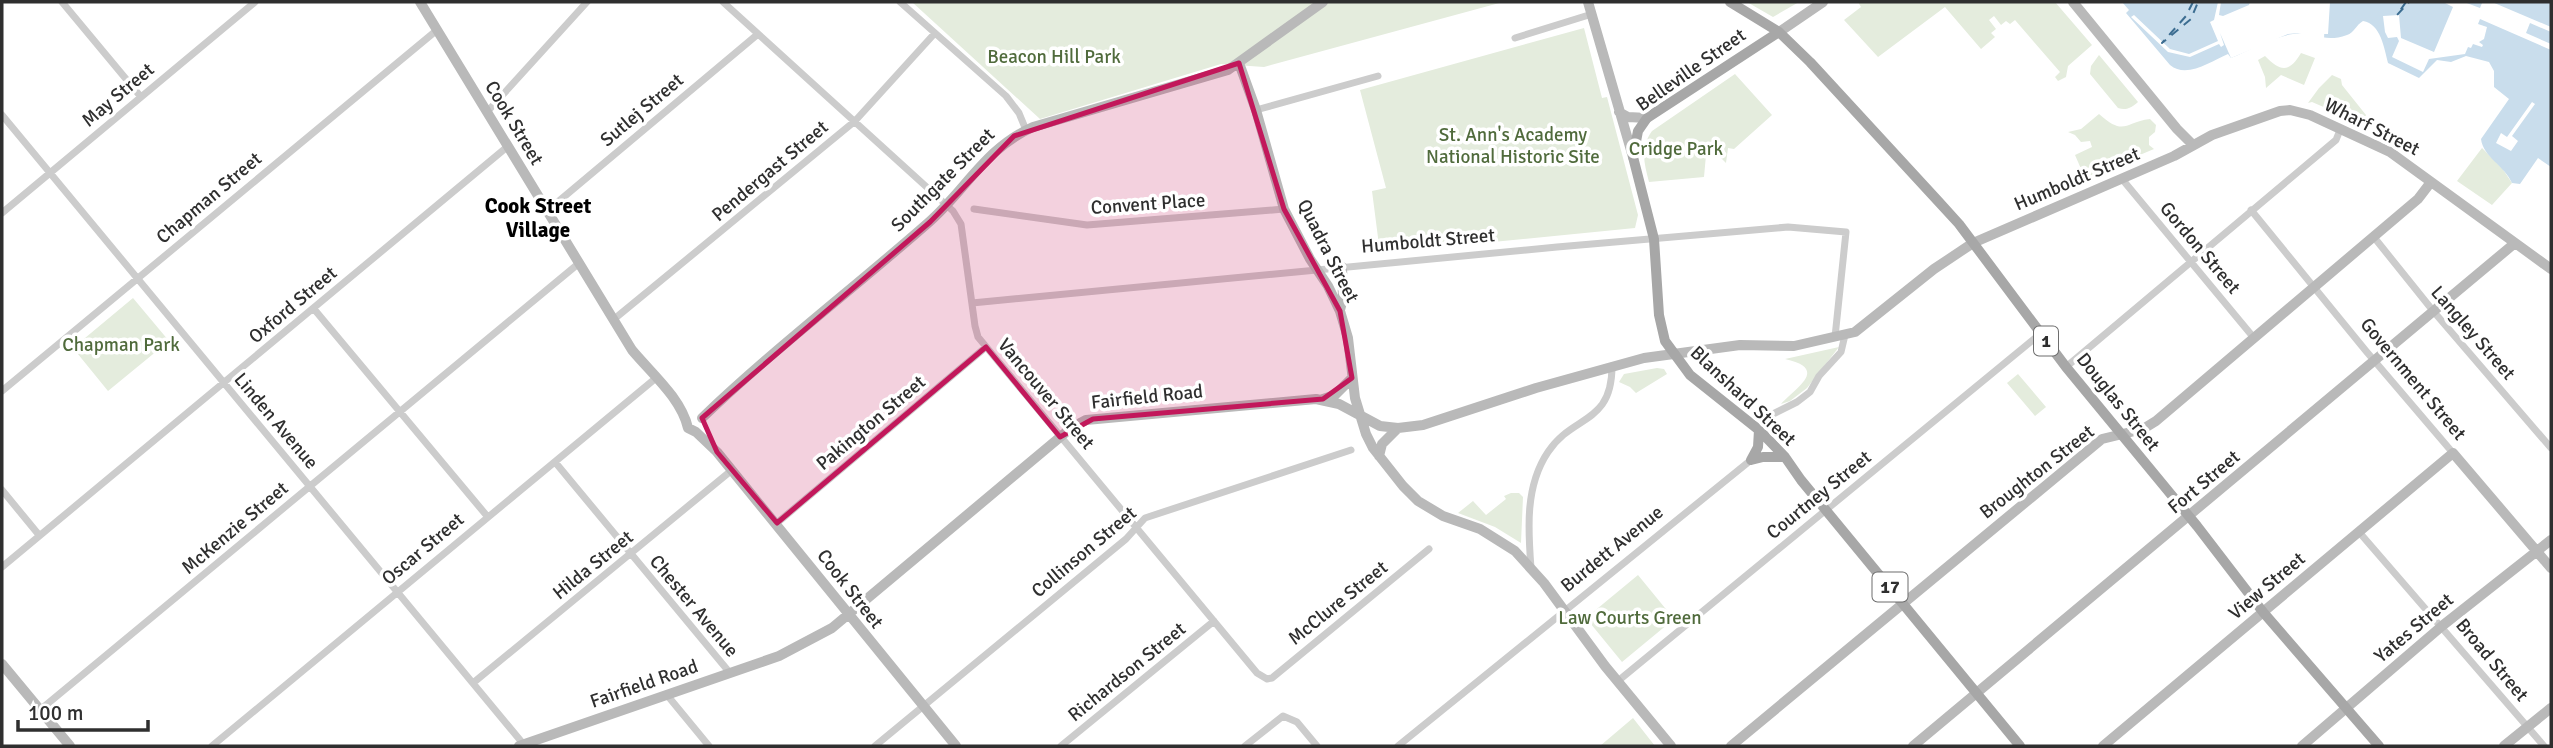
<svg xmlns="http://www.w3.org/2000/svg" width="2553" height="748" font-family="Signika,sans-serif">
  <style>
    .green { fill: #e4ecdd }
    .water { fill: #c9ddec }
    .pier { fill: #fff }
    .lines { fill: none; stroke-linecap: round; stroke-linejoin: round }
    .ferry { stroke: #3c6d91; stroke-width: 2; stroke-dasharray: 9 7; stroke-linecap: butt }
    .street { stroke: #ccc; stroke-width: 7 }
    .secondary { stroke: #b9b9b9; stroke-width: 10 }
    .primary { stroke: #a7a7a7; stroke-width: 10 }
    .marked { fill: #c2185b; fill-opacity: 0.2; stroke: #c2185b; stroke-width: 5; stroke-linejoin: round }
    .labels { text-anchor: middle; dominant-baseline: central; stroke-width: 7; stroke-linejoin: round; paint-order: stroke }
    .shield { fill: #fff; stroke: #6d6d6d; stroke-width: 2 }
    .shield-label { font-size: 18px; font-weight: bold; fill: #2f2f2f }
    .park-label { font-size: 19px; fill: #506b3c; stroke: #fff }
    .street-label { font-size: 19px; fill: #2f2f2f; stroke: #fff }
    .neighbourhood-label { font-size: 21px; font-weight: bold; fill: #000; stroke: #fff }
  </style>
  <rect width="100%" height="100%" fill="#fff"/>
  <path class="green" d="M912,2H1503L1264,67L1221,64L1040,119Z
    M1747,2H1799L1773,17Z
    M1858,2H2055L2092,45L2068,66L2066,77L2058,81L2055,77L2060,72L2015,20L2010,24L2006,21L2001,25L1994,16L1989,20L1996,29L1991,33L1995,37L1981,49L1945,7L1878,57L1844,20L1861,7Z
    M1584,28L1602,98L1607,97L1638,215L1635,228L1380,253L1372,191L1386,188L1360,90Z
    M2301,53L2315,58L2304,85L2281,75L2266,88L2265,77L2258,60L2265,56C2281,72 2289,73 2301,53Z
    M2099,55L2138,102C2132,107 2127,111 2118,108L2090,74L2091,66Z
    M1735,74L1772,115L1734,149L1728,148L1726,163L1707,144L1704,177L1649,182C1644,163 1640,148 1652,131Z
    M2332,75L2341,79L2342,85L2366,115L2363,124L2312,102L2308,103L2319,88Z
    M2099,114C2125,137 2124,122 2150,119L2156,125L2155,132L2149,137V145L2154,149L2085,178L2075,155L2092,147L2090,141L2081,142L2075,135L2068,132L2081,129Z
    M2482,148L2502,168L2512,183L2492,205L2457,181Z
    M133,298L169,341L108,391L73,348Z
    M1839,347L1807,388L1790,401L1781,404C1795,388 1830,369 1785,359Z
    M1657,368L1664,369L1667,374L1636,393L1630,387L1619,382L1624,374Z
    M2018,374L2046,407L2035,416L2007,383Z
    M1511,493H1519L1523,497L1521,543L1495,527L1458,513L1473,501L1486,515L1506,499L1504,496Z
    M1638,575L1674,619L1622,662L1586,618Z
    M1633,718L1655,746H1600Z"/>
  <path class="water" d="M2122,2H2551V167L2538,158L2520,184L2512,183C2505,166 2483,157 2481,139L2509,99L2494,87V71L2489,62L2466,56L2451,62L2437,60L2419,78L2388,63C2384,48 2381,24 2363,21C2356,25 2354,33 2347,35C2322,44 2313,30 2293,34C2272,37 2250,50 2231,58L2228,54C2211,61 2187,79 2170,65L2126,13L2129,10Z"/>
  <path class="pier" d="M2218,2H2221L2219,15L2223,16L2249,5L2250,2H2330L2328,34H2324L2325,11L2324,40L2298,33L2288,34L2231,58L2220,33L2224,45L2221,47L2219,44L2190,57L2168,52L2131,17L2134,15L2170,49L2189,54L2218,41L2210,22L2214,20Z
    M2443,2H2464L2480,8L2482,3L2479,2H2492L2551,27V32L2530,23L2526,33L2551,44V50L2480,19L2478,24L2487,27L2484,39L2479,42L2483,45L2482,47L2473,44L2471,48L2468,47L2465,54L2429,59L2423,72L2392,57L2399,41L2397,37L2388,38L2385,32L2383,16L2399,15L2401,38L2434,52L2453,7Z
    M2532,102L2535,104L2512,136L2518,141L2511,151L2496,143L2501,133L2507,137Z"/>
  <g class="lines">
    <path class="ferry" d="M2193,2L2186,16L2162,43L2191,19L2198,2
      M2406,2L2397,15L2409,2"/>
    <path class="street" d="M62,2L141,97
      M723,2L953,211L961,224L975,326L978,337L1257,673L1267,679L1272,678L1429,549
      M900,2L1006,96L1019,113L1026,130
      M1515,38L1592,14
      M1256,110L1378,76
      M487,112L587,2
      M2,115L525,746
      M2122,179L2254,338
      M974,209L1087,225L1284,209
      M2251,210L2366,351L2453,453
      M547,211L758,34
      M2,213L255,2
      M2373,236L2434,312L2551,448
      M972,303L1557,247L1788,227L1846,232L1835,337
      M314,309L487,516
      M613,320L855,121L935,33
      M2066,367L2336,140L2340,130
      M2,391L437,30
      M1759,430L1773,414L1797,402L1810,392L1819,376L1841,352L1845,335
      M555,462L730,673
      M2,490L39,535
      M777,523L986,347
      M2359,532L2544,746
      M2,567L507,147
      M1531,568C1528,529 1525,486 1548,452C1573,414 1612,425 1612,366
      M1618,681L2040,334
      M473,683L732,470
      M667,695L709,746
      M40,710L578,264
      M212,746L656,378
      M875,746L1126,539L1145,518L1351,450
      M1061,746L1214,621
      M1245,746L1283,716L1297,722L1317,746
      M1398,746L1751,460"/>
    <path class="secondary" d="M420,2L632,350C652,374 681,398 688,428L696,432L717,452L956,746
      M1588,2L1633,157
      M2073,2L2177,129L2193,145
      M1779,32L1823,2
      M1239,63L1256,110L1284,209L1310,259L1328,286L1340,311L1348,338L1355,398L1366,434L1373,448L1403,486L1418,501L1443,516L1480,529L1515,551L1544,583L1605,666L1671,746
      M1619,112L1628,117L1647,118
      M1340,310L1343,298L1342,267
      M1323,399L1335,395L1352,378
      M702,418C774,349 853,289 928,223C966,190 985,148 1033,127L1228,70L1323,2
      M1379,456L1382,444L1398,428
      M2,664L70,746
      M519,746L779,656L832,628L1071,428L1086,420L1316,399L1339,404L1380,426L1398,428L1423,425L1536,388L1644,358L1740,345L1794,346L1855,332L1934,269L1973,243L2174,156L2212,135L2280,111L2290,110L2310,115L2390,152L2551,269
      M1731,746L2102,439L2143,429L2156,421L2418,199L2431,182
      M1913,746L2515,243
      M2103,746L2453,453L2551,568
      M2302,746L2442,626L2551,540
      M2504,746L2551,708"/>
    <path class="primary" d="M1730,2L1779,32L1810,62L1938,201L1959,224L2066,367L2197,526L2263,612L2379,746
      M1779,32L1647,118L1638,131L1633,157L1654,239L1659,315L1665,341L1690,375L1759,430L1785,457L1801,480L2020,746
      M1751,460L1763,457H1785
      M1751,460L1758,447L1759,430"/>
  </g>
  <path class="marked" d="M1239,63L1284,209L1340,311L1352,378L1323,399L1093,419L1060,437L986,347L777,523L717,452L702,418L930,222L1014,136Z"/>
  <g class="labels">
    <g class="shield">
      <rect x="2034" y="326.5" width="24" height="29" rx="5"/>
      <rect x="1872.5" y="572.5" width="35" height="29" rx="5"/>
    </g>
    <g class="shield-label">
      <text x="2046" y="341">1</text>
      <text x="1890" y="587">17</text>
    </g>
    <g class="park-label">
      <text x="1054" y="57">Beacon Hill Park</text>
      <text x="1513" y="135">St. Ann's Academy<tspan x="1513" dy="22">National Historic Site</tspan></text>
      <text x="1676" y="149">Cridge Park</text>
      <text x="121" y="345">Chapman Park</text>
      <text x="1630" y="618">Law Courts Green</text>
    </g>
    <g class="street-label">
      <text transform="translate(1691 70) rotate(-35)">Belleville Street</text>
      <text transform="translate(118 95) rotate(-40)">May Street</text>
      <text transform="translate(642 110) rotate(-40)">Sutlej Street</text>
      <text transform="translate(514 123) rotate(59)">Cook Street</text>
      <text transform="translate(2372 127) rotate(27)">Wharf Street</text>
      <text transform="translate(770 171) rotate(-40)">Pendergast Street</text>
      <text transform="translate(2077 179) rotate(-23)">Humboldt Street</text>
      <text transform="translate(943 180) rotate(-45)">Southgate Street</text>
      <text transform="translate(209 198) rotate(-40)">Chapman Street</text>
      <text transform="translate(1148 204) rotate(-4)">Convent Place</text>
      <text transform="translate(1428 241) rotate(-5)">Humboldt Street</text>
      <text transform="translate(2200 248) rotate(50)">Gordon Street</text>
      <text transform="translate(1328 251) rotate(63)">Quadra Street</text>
      <text transform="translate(293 305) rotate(-40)">Oxford Street</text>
      <text transform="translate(2473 333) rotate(49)">Langley Street</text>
      <text transform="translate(2413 379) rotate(50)">Government Street</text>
      <text transform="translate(1046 394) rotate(50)">Vancouver Street</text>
      <text transform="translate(1743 396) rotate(43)">Blanshard Street</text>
      <text transform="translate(1147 397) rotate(-6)">Fairfield Road</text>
      <text transform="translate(2118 402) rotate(51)">Douglas Street</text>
      <text transform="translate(276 421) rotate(50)">Linden Avenue</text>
      <text transform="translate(871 423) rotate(-40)">Pakington Street</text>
      <text transform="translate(2037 472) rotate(-38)">Broughton Street</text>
      <text transform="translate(2204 482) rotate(-40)">Fort Street</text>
      <text transform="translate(1819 495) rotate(-39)">Courtney Street</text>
      <text transform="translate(235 528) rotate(-40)">McKenzie Street</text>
      <text transform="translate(423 549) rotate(-40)">Oscar Street</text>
      <text transform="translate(1612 549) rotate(-39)">Burdett Avenue</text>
      <text transform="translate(1084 552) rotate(-40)">Collinson Street</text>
      <text transform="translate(593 565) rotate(-39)">Hilda Street</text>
      <text transform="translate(2267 586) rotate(-40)">View Street</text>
      <text transform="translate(850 589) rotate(52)">Cook Street</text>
      <text transform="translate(1338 603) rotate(-39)">McClure Street</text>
      <text transform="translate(694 606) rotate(50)">Chester Avenue</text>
      <text transform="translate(2414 628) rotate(-40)">Yates Street</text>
      <text transform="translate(2492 660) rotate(50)">Broad Street</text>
      <text transform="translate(1127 672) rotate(-39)">Richardson Street</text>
      <text transform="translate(644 684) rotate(-19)">Fairfield Road</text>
    </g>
    <g class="neighbourhood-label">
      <text x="538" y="206">Cook Street<tspan x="538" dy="24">Village</tspan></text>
    </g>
  </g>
  <rect width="2553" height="748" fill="none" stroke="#2f2f2f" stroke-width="7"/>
  <path d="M18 720v10h130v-10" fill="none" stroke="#2f2f2f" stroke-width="3.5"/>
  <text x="28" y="720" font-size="21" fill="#2f2f2f" stroke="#ffffff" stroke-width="5" paint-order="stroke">100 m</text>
</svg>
